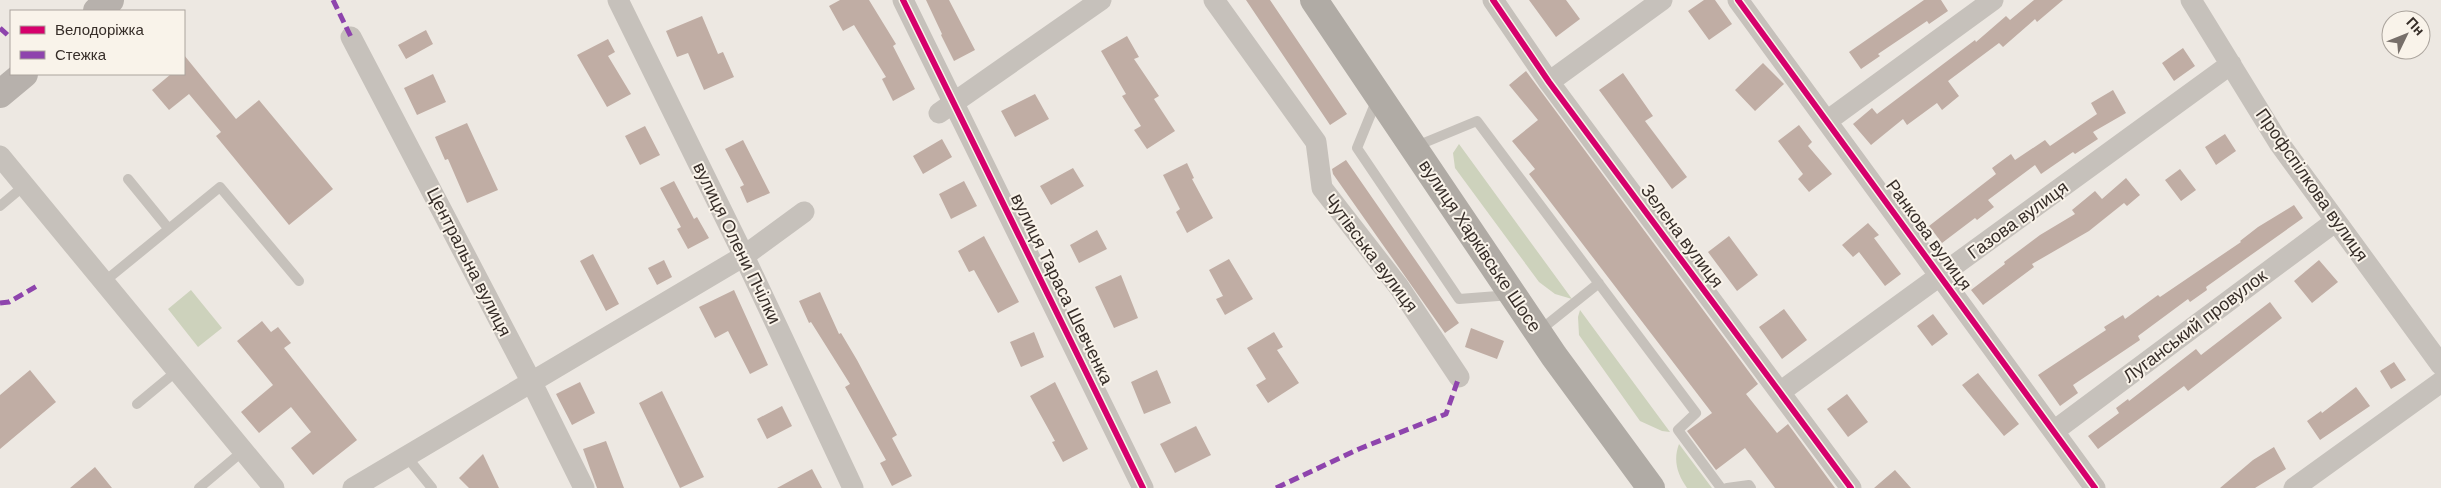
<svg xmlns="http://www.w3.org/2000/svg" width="2441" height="488" font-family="'DM Sans',sans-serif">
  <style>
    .green { fill: #cdd2bc }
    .building { fill: #c0ada4 }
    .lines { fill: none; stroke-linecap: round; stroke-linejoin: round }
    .service { stroke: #c6c1bb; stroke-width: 10 }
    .minor { stroke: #c6c1bb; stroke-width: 21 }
    .secondary { stroke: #b7b1ac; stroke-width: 28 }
    .trunk { stroke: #b0aba5; stroke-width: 28 }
    .quiet { stroke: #8e44ad; stroke-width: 5; stroke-dasharray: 10 5; stroke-linecap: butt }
    .cycleway-casing { stroke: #f9f3ea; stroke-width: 9 }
    .cycleway { stroke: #d6006c; stroke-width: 6 }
    .labels { text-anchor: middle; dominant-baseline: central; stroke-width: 4; stroke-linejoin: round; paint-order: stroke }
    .street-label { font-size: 18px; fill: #372e29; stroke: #f9f3ea }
  </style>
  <rect width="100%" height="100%" fill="#ede8e2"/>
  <path class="green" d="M1459,144L1572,299L1555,294L1539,282L1455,168L1453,153Z
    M191,290L222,328L198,347L168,309Z
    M1580,310L1670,432L1662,431L1640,421L1579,335L1578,317Z
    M1679,444L1712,488H1687C1677,474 1673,460 1679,444Z"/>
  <path class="building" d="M840,0H869L896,44L893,46L915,89L893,101L882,79L886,77L854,25L843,31L829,6Z
    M926,0H949L975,50L954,61L941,35L942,34Z
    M1246,0H1270L1347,114L1330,125Z
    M1529,0H1566L1580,19L1556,37Z
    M1704,0H1715L1732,24L1709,40L1688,11Z
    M1924,0H1941L1948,11L1929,24L1927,21L1878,54L1880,56L1861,69L1849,52Z
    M2034,0H2063L2037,22L2035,19L2003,47L1999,43L1948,81L1959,96L1942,110L1937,103L1907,125L1903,119L1871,145L1853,124L1872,108L1877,114L1975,40L1976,42L2006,16L2010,20Z
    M702,16L718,54L723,52L734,77L704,90L688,53L677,57L666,31Z
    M426,30L433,44L406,59L398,45Z
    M1127,36L1139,57L1134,59L1159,96L1154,99L1175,131L1147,149L1134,130L1141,126L1122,96L1126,94L1101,51Z
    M608,39L615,52L608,56L631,94L607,107L577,55Z
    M2183,48L2195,66L2174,81L2162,63Z
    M184,55L236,119L259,100L333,189L289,225L216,136L221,132L189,94L169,110L152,90L171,74H184Z
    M1763,63L1784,84L1755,111L1735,90Z
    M1526,71L1758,384L1746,394L1777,433L1788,424L1835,488H1775L1745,448L1716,470L1687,431L1712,413L1529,174L1535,169L1512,141L1538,120L1509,85Z
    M1623,73L1653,116L1645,121L1687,177L1672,189L1599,90Z
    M433,74L446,102L417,115L404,88Z
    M2113,90L2126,113L2093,132L2098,139L2075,154L2073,152L2041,174L2035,165L1988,200L1994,207L1977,220L1975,218L1942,243L1929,226L1996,174L1992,168L2011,154L2015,160L2045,140L2050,146L2097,114L2091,103Z
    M1035,94L1049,119L1015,137L1001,111Z
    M467,123L498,190L467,203L448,159L445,160L435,137Z
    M1799,125L1812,142L1808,146L1832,174L1809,192L1798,179L1803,174L1778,141Z
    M645,126L660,155L640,165L625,136Z
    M2225,134L2236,151L2216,165L2205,147Z
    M942,139L952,157L923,174L913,156Z
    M743,140L770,193L747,203L740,187L744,185L725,149Z
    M1346,160L1459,323L1445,333L1333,174L1332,169Z
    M1187,163L1194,178L1192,179L1213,218L1187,233L1176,212L1180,209L1163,175Z
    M1073,168L1084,186L1051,205L1040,186Z
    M2180,169L2196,190L2181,201L2165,180Z
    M2126,178L2140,195L2127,206L2124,203L2089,231L2032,264L2034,267L1983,305L1971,290L2005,264L2004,262L2040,235L2075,214L2072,210L2095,191L2102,199Z
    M674,181L694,219L697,217L709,238L688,249L677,229L681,227L660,188Z
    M964,181L977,206L951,219L939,194Z
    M2294,205L2303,218L2206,287L2207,290L2190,302L2188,299L2138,336L2140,340L2073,385L2078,393L2060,406L2038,375L2106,330L2104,327L2123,315L2125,319L2158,295L2160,297L2241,242L2240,241L2258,227Z
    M1868,223L1879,235L1874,238L1901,274L1885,286L1859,252L1853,257L1842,245Z
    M1097,230L1107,249L1079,263L1070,245Z
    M984,236L1019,302L998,313L974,270L969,272L958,251Z
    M1729,236L1758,275L1737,291L1708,252Z
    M593,254L619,304L606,311L580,261Z
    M1229,259L1253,299L1225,315L1216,299L1223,296L1209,270Z
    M664,260L672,277L657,285L648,268Z
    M2319,260L2338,282L2312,303L2294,281Z
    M1121,275L1138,318L1114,328L1095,287Z
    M734,290L768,365L750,374L728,331L715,338L699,307Z
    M820,292L839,334L841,333L857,360L897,435L892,438L912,476L892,486L880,463L886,460L845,387L850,384L811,322L809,323L799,301Z
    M2270,302L2282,318L2188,391L2184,386L2098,449L2088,436L2119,413L2116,408L2128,399L2129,401L2196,349L2201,355Z
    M1784,309L1807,340L1782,359L1759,327Z
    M1933,314L1948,334L1932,346L1917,326Z
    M262,321L271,332L278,327L291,343L284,348L357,440L313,475L291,448L311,432L291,407L259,433L241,412L273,385L237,341Z
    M1471,328L1504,341L1497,359L1465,347Z
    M1034,332L1044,357L1021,367L1010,342Z
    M1274,332L1283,347L1277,350L1299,383L1268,403L1256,385L1266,379L1247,348Z
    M2394,362L2406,380L2391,389L2380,371Z
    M30,370L56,402L0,449V395Z
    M1157,370L1171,403L1144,414L1131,382Z
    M1978,373L2019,424L2004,436L1962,385Z
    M580,382L595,413L572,425L556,394Z
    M1055,382L1088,449L1063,462L1052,442L1055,441L1030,396Z
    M2356,387L2370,406L2320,440L2307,421L2321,411L2322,413Z
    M662,391L704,477L680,488L639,403Z
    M1847,394L1868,422L1848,437L1827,409Z
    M782,406L792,426L767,439L757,419Z
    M1196,426L1211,455L1175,473L1160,444Z
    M606,441L624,488H597L583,449Z
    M2274,447L2286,469L2255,488H2220L2253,460Z
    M483,454L499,488H469L459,478Z
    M95,467L112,488H70Z
    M812,469L822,488H777Z
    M1895,470L1911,488H1874Z"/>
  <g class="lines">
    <path class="service" d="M1377,99L1357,148L1459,299L1511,295
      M1414,147L1477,121L1696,413L1678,430L1721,488
      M128,179L168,228
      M0,206L25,185
      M105,281L220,187L299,281
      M1539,331L1599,283
      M137,404L178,370
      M406,456L432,488
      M199,488L243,451
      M1727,488L1749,485L1751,488"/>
    <path class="minor" d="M618,0L744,256L853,488
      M903,0L1143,488
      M1214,0L1316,142L1322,188L1399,287L1459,377
      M1493,0L1549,82L1851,488
      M1738,0L2095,488
      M2191,0L2279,143L2441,365
      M351,37L531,381L584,488
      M1549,82L1662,0
      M939,113L1101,0
      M1827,121L1993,0
      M0,156L274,488
      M1780,392L2231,64
      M2054,431L2336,221
      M353,488L744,256L804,212
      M2294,488L2441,382"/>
    <path class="secondary" d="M97,11L110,0
      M0,94L24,74"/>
    <path class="trunk" d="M1314,0L1554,356L1651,488"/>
    <path class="quiet" d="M333,0L351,37
      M0,28L11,38
      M0,303L9,302L37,286
      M1276,488L1359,449L1446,414L1459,377"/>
    <g class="cycleway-casing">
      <path id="cycleway" d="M903,0L1143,488
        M1493,0L1549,82L1851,488
        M1738,0L2095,488"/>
    </g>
    <use href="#cycleway" class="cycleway"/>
  </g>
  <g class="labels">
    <g class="street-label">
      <text transform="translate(2312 185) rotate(55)">Профспілкова вулиця</text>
      <text transform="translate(2018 220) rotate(-36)">Газова вулиця</text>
      <text transform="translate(1929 235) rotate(54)">Ранкова вулиця</text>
      <text transform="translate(1682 236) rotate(53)">Зелена вулиця</text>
      <text transform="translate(737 243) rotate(64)">вулиця Олени Пчілки</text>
      <text transform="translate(1480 246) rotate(56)">вулиця Харківське Шосе</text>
      <text transform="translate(1371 253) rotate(53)">Чутівська вулиця</text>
      <text transform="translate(469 262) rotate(63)">Центральна вулиця</text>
      <text transform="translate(1062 289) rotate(64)">вулиця Тараса Шевченка</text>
      <text transform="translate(2195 326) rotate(-37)">Луганський провулок</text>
    </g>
  </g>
  <rect x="10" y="10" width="175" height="65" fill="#f9f3ea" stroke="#aba49d"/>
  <rect x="20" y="26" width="25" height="8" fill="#d6006c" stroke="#aba49d"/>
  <text x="55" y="35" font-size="15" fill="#372e29">Велодоріжка</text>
  <rect x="20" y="51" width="25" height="8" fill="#8e44ad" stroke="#aba49d"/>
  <text x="55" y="60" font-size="15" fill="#372e29">Стежка</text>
  <g transform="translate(2406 35) rotate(47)"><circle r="24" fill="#f9f3ea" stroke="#aba49d"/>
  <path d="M0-4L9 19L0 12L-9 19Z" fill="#776f6a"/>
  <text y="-8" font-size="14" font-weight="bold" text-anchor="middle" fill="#372e29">Пн</text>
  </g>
</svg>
